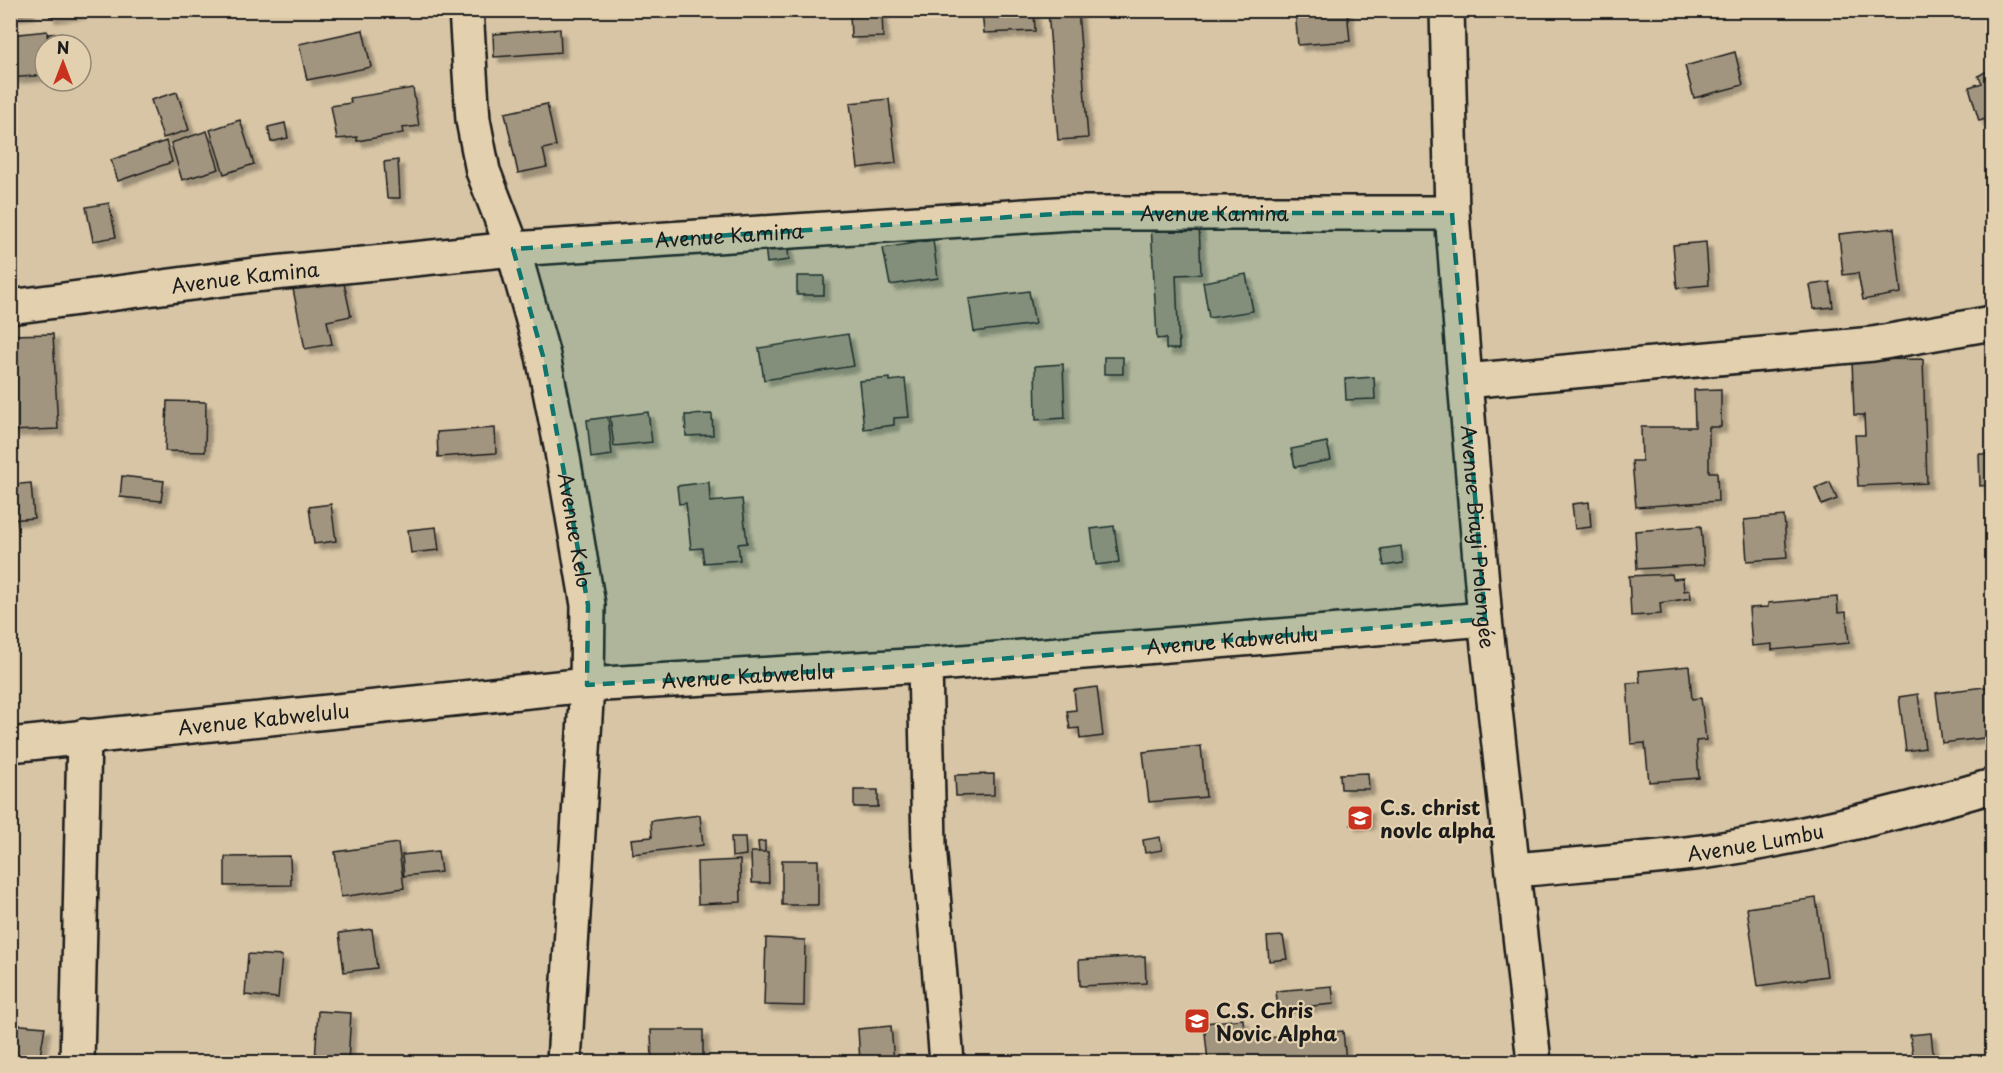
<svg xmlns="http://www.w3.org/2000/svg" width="2003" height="1073" font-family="'Playpen Sans',sans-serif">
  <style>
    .building { fill: #a2957f; stroke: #1c1c1c; stroke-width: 1.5; filter: url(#shadow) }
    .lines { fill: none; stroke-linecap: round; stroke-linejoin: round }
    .minor-casing { stroke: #1c1c1c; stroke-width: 38 }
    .minor { stroke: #e3d0ae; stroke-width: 33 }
    .marked { fill: #0f766e; fill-opacity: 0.2; stroke: #0f766e; stroke-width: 4.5; stroke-dasharray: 12 8; stroke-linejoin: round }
    .labels { text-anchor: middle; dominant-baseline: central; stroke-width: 4.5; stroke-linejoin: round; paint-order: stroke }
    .street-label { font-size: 20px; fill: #1c1c1c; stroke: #e3d0ae }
    .poi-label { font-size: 20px; font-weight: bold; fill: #1c1c1c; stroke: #e3d0ae; text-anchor: start }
  </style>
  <defs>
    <filter id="shadow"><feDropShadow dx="5.5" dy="5.5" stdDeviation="1.5" flood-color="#0004"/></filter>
  </defs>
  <rect width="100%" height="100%" fill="#d7c5a5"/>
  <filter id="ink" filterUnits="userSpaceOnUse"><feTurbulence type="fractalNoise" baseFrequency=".0167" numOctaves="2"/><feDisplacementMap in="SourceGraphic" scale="12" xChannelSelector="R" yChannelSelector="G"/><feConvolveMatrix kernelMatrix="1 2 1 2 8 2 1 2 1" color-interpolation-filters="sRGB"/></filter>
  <g filter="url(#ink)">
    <path class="building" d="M11,10H29V13L12,15Z
      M49,10H79L80,13L50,17Z
      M882,10L883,37L851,38L850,12Z
      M982,10H1034L1035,31L984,33Z
      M1048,10H1078L1088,138L1058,140Z
      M1295,10H1347L1350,41L1298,45Z
      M560,29L561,52L494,57L493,34Z
      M363,30L371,67L307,80L299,44Z
      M47,31L48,45H45V75L10,78V35Z
      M61,33L62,45H49L48,34Z
      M1735,52L1743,85L1694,98L1685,66Z
      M1992,68V117L1979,121L1969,87L1982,83L1978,76Z
      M413,88L419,126L402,128L403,133L357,141V137L337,139L331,106L351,103L350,98Z
      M177,92L189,130L163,138L151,100Z
      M889,99L896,163L858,168L850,103Z
      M547,104L556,146L543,149L547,167L518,173L505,113Z
      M240,120L254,164L224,174L210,130Z
      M285,123L288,138L271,142L268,127Z
      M207,131L219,169L182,180L171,143Z
      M166,141L172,162L118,181L111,160Z
      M398,160L400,198H387L384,162Z
      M109,203L116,237L93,241L86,207Z
      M1199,223L1201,274L1176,275L1179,349H1166V338L1157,339L1151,224Z
      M1894,228L1901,293L1863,300L1858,273L1843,275L1839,234Z
      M933,240L938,278L890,285L883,248Z
      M1706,242L1709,285L1677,288L1673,245Z
      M787,243L789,260L767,263L765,246Z
      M342,274L351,316L327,321L332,344L305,349L292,284Z
      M1246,274L1253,311L1209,318L1203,282Z
      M797,276H824V295H797Z
      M1830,282L1833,307L1814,309L1810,285Z
      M1029,291L1035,324L974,332L969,299Z
      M53,334L58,429L10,431V335Z
      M848,334L854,366L764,380L759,348Z
      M1104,357H1123V374H1104Z
      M1923,359L1927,483L1858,486L1855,435H1865L1864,415H1854L1852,360Z
      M1063,364L1065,418L1036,420L1035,366Z
      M1374,377L1375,399L1346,400L1345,379Z
      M890,378V381L905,379L909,417L894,418V425L864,429L859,381Z
      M1721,389V427H1709V472H1717L1718,501L1636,507L1632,461H1642L1641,427H1695L1694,390Z
      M167,401L206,402L205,452L165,451Z
      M648,412L652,442L614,446L610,417Z
      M712,414L713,435L686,436L685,415Z
      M608,417L612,455L591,458L587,420Z
      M495,428L496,453L438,457L437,432Z
      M1327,442L1331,460L1295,467L1291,449Z
      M1979,454H1992V499H1991L1990,485L1980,486Z
      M122,476L164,481L161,501L120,497Z
      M709,482L710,502L742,499L747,543L738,544L740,560L704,563L702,548L691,549L686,503L679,504L677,486Z
      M1830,482L1837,499L1822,505L1815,488Z
      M31,483L34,518L10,520V485Z
      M1589,502L1591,527L1575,529L1572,504Z
      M331,504L336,541L314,544L309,507Z
      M1784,516L1787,558L1747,561L1744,520Z
      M1114,526L1119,562L1096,565L1091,529Z
      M1701,526L1704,565L1637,569L1635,531Z
      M436,527L439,550L411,553L408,530Z
      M1401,546L1403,563L1384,566L1381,549Z
      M1672,574L1673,579L1683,578L1684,591L1690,590L1691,598L1660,603L1661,614L1631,616L1629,576Z
      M1837,597L1838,613L1846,612L1849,643L1772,650V644L1752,646L1749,608L1768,607V603Z
      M1689,666L1692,699L1701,698L1706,740L1696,741L1699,778L1649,782L1645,743L1631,744L1627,683L1640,682L1639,671Z
      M1992,686V737L1942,743L1936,693Z
      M1097,687L1103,736L1080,739L1079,728L1070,729L1067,711L1076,710L1074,690Z
      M1918,694L1925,748L1906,751L1899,697Z
      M1201,746L1206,797L1149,802L1143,752Z
      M1368,773L1369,789H1341L1340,774Z
      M994,774V795L956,796L955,775Z
      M854,790H878V807H854Z
      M1368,808L1369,824L1351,825V809Z
      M700,815L703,845L633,854L631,839L652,837L651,821Z
      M731,837H745L746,855L732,857Z
      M1160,837L1162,850L1145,853L1143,840Z
      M765,841V852H759L758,842Z
      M398,843L404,888L341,897L335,852Z
      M438,851L441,872L404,876L402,855Z
      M751,852H768L769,883H752Z
      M290,856L291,885L225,886V857Z
      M740,860L741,902L698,904L697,862Z
      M782,860H818V905H782Z
      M1816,898L1827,976L1758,986L1747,908Z
      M372,929L377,968L344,972L339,933Z
      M1283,936L1287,959L1269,961L1267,937Z
      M766,938L805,940L804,1006L764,1005Z
      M248,954L282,956L278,998L245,995Z
      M1145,956L1146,983L1080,986L1079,960Z
      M1332,986L1334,1004L1278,1009L1276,991Z
      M318,1011L351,1013L348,1062H315Z
      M1243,1019L1245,1040L1343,1031L1346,1062H1208L1204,1023Z
      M10,1024L45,1027L39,1062H10Z
      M891,1026L894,1062H860L858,1029Z
      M651,1030H703V1062H652Z
      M1931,1033L1934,1062H1914L1910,1035Z"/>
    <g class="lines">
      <g class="minor-casing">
        <g id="minor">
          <path id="s1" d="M466,10L473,120L483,171L513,249L543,356L561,446L588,605L587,685L564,1062"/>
          <path id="s2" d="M1447,10L1452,213L1465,381L1485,619L1534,1062"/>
          <path id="s3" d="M10,307L254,275L513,249L1072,213H1452"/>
          <path d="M1465,381L1873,344L1992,323"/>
          <path d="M925,665L929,845L947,1062"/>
          <path id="s4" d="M10,745L587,685L925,665L1485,619"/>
          <path id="s5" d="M1514,870C1579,864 1644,860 1709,851C1805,837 1899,813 1992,786"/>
          <path d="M77,1062L84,736"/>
        </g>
      </g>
      <use href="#minor" class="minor"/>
    </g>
  </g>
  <path class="marked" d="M1072,213H1452L1485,619L925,665L587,685L588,605L543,356L513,249Z"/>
  <defs>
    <g id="school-square" transform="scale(1.35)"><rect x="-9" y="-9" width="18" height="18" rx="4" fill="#c8321e" stroke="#e3d0ae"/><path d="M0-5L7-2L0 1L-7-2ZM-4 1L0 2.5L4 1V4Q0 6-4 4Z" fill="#fff"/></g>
  </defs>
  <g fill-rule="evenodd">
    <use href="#school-square" x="1360" y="818"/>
    <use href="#school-square" x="1197" y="1021"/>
  </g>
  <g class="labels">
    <g class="street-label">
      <text stroke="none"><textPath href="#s3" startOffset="1209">Avenue Kamina</textPath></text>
      <text stroke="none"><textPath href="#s3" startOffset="723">Avenue Kamina</textPath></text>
      <text stroke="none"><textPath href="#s3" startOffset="237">Avenue Kamina</textPath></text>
      <text stroke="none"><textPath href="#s1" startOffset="534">Avenue Kelo</textPath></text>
      <text stroke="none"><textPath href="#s2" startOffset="528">Avenue Biayi Prolongée</textPath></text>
      <text stroke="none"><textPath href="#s4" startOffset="1227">Avenue Kabwelulu</textPath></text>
      <text stroke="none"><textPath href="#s4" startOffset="741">Avenue Kabwelulu</textPath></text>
      <text stroke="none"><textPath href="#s4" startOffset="255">Avenue Kabwelulu</textPath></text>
      <text stroke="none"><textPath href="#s5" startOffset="243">Avenue Lumbu</textPath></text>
    </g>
    <g class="poi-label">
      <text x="1380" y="807">C.s. christ<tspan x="1380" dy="23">novlc alpha</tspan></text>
      <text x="1216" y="1010">C.S. Chris<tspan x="1216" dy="23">Novic Alpha</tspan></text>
    </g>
  </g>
  <rect width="2003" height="1073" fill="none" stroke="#e3d0ae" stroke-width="36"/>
  <rect x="18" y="18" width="1967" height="1037" fill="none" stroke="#1c1c1c" stroke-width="2" filter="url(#ink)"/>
  <g transform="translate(63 63)"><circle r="28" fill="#e3d0ae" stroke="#938874" stroke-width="1.5"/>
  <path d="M0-4.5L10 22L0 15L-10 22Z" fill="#c8321e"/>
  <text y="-9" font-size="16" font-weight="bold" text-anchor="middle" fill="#1c1c1c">N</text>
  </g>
</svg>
